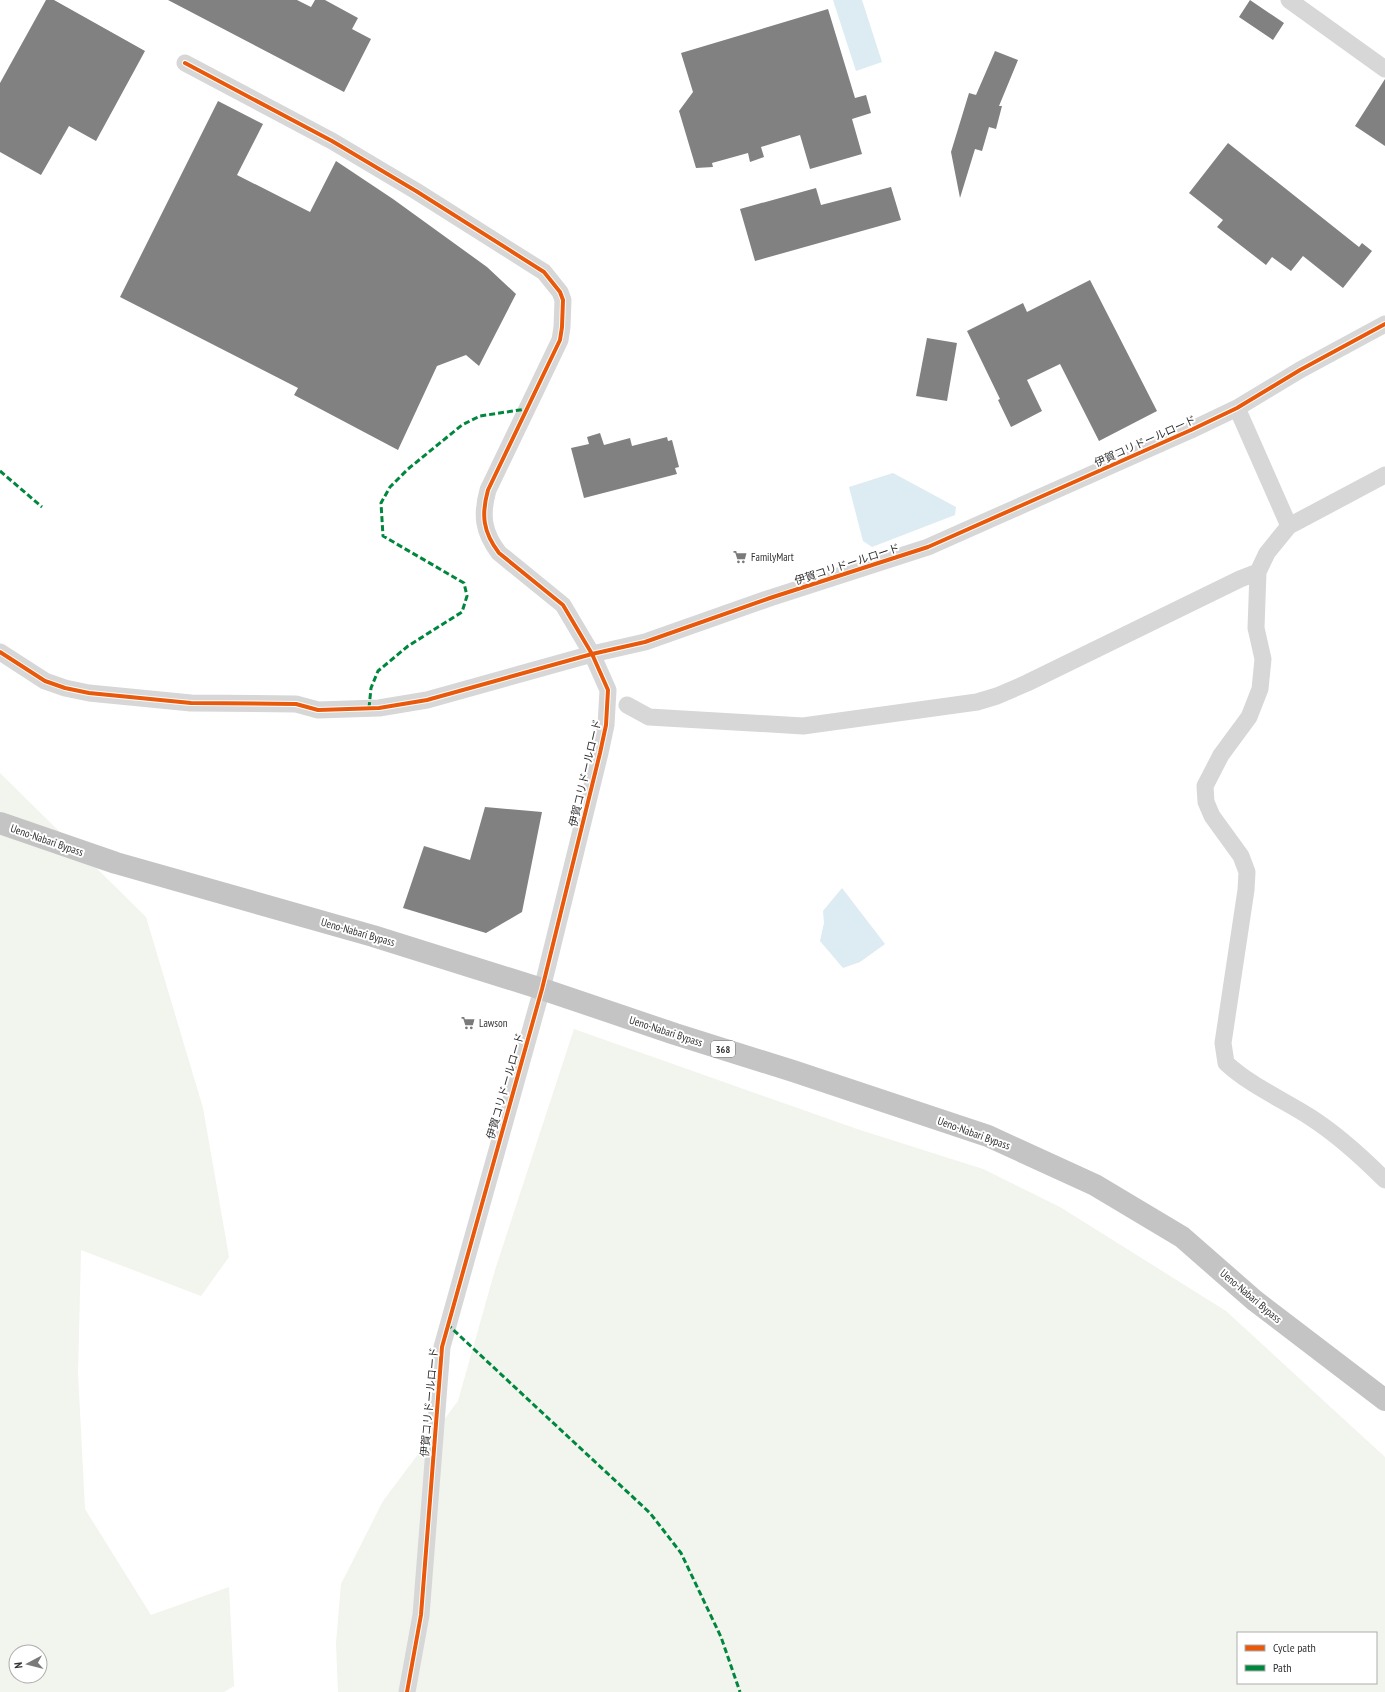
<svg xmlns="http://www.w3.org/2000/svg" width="1385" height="1692" font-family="'PT Sans Narrow','Noto Sans JP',sans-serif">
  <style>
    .green { fill: #f1f5ed; fill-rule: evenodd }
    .water { fill: #ddebf3 }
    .building { fill: #818181 }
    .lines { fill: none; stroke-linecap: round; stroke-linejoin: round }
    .minor { stroke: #d7d7d7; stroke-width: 17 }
    .highway { stroke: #c4c4c4; stroke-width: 22 }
    .quiet { stroke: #00873e; stroke-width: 3; stroke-dasharray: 6 3; stroke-linecap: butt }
    .cycleway-casing { stroke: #fff; stroke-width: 6 }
    .cycleway { stroke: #e8590c; stroke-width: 4 }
    .labels { text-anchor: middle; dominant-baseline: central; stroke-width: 4; stroke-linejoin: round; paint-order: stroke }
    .shield { fill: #fff; stroke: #707070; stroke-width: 1 }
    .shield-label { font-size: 10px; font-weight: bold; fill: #333 }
    .street-label { font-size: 11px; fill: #333; stroke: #fff }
    .poi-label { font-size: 11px; fill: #333; stroke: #fff; text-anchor: start }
  </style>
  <rect width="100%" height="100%" fill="#fff"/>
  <path class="green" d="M0,773L146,917L203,1108L229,1257L201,1296L81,1250L78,1373L85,1509L151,1615L229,1587L234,1686L224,1692H0ZM16,1652H40V1676H16Z
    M574,1029L857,1129L983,1169L1060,1207L1226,1311L1385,1457V1692H338L336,1643L341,1584L383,1501L458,1401L495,1270ZM1238,1633H1376V1683H1238Z"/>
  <path class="water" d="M833,0H862L882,62L856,71Z
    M893,473L956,507L955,515L872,547L863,541L849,487Z
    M842,888L885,944L860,962L843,968L820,941L824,923L823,911Z"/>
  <path class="building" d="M46,0H54L145,51L96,141L69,126L41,175L0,152V83Z
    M168,0H297L311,7L315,0H325L358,18L352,29L371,39L344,92Z
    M1250,0L1284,23L1273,40L1239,17Z
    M828,9L855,98L866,95L871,113L852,119L862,154L810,169L800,135L761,147L764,157L750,162L748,153L712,163L713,167L696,168L679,111L693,92L681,53Z
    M995,51L1018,60L999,106H1002L996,129L989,127L982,151L975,149L960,198L951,152L969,93L976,95Z
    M1385,79V146L1355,126Z
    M218,101L263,124L237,175L310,212L336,161L393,199L487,267L516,294L479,366L466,355L437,366L398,450L294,395L298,388L120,297Z
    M1228,143L1359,247L1362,243L1372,251L1343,288L1303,256L1291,271L1272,257L1266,265L1217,227L1223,220L1189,193Z
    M891,187L901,220L755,261L740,209L816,188L821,205Z
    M1090,280L1157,411L1099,441L1060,364L1027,380L1042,411L1011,427L998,400L1000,399L967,331L1023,303L1027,312Z
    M927,338L957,343L947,401L916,396Z
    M600,433L604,445L630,438L632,446L667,437L668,441L672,440L679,467L675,468L677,474L584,498L571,448L589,444L587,437Z
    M485,807L542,812L522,912L486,933L403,908L424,846L470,860Z"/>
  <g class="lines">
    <path class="minor" d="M1289,0L1385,69
      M185,63L332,141L416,191L544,272L560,292L563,300L562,327L560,340L488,490C481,515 483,532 499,553L563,605L592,654L608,690L606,725L600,753L542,989L442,1347L421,1615L407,1692
      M1237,408L1289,526
      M1385,475L1289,526L1267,553L1258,572L1256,628L1263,659L1260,689L1249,717L1221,755L1205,786L1206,802L1212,816L1241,856L1247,872L1246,890L1223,1043L1226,1063C1251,1086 1282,1099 1310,1117C1338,1135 1362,1157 1385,1180
      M0,652L45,681L65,688L89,693L191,703L296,704L318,710L379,708L427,700L592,654L645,642L770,598L928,547L1191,430L1237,408L1300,370L1385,324
      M627,705L649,717L803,726L977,702L997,696L1027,683L1240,579L1258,572"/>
    <path class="highway" d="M0,823L116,863L373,936L542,989L675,1034L793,1071L988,1136L1095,1185L1182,1237L1254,1300L1385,1400"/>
    <path class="quiet" d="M0,471L42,507
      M369,708L371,688L378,671L408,646L462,612L467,596L464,583L383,536L381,503L390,487L408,469L462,425L480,416L526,409
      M447,1324L650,1513L681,1553L721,1637L740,1692"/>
    <g class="cycleway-casing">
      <path id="cycleway" d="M185,63L332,141L416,191L544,272L560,292L563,300L562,327L560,340L488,490C481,515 483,532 499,553L563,605L592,654L608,690L606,725L600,753L542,989L442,1347L421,1615L407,1692
        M0,652L45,681L65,688L89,693L191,703L296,704L318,710L379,708L427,700L592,654L645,642L770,598L928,547L1191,430L1237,408L1300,370L1385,324"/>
    </g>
    <use href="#cycleway" class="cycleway"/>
  </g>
  <defs>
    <g id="supermarket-bare" transform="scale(1.08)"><path d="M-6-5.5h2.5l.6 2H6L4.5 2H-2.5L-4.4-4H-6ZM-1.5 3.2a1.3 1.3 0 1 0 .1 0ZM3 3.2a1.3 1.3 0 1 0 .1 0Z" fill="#7a7a7a" stroke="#fff" stroke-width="2.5" paint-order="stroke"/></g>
  </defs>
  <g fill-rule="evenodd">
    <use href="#supermarket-bare" x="740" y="557"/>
    <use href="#supermarket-bare" x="468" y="1023"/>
  </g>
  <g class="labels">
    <rect class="shield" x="711" y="1041" width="24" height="16" rx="3"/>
    <g class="shield-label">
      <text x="723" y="1049">368</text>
    </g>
    <g class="street-label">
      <text transform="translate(1145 441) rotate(-24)">伊賀コリドールロード</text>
      <text transform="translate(847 564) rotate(-18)">伊賀コリドールロード</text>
      <text transform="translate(585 773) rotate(-77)">伊賀コリドールロード</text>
      <text transform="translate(47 840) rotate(19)">Ueno-Nabari Bypass</text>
      <text transform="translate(358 932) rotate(16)">Ueno-Nabari Bypass</text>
      <text transform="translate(666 1031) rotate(18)">Ueno-Nabari Bypass</text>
      <text transform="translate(505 1086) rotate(-74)">伊賀コリドールロード</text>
      <text transform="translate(974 1133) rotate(20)">Ueno-Nabari Bypass</text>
      <text transform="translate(1251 1296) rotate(40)">Ueno-Nabari Bypass</text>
      <text transform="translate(429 1402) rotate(-85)">伊賀コリドールロード</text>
    </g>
    <g class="poi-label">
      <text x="751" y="557">FamilyMart</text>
      <text x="479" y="1023">Lawson</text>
    </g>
  </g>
  <rect x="1237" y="1632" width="140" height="52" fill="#ffffff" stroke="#adadad"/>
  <rect x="1245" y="1645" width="20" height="6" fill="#e8590c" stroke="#adadad"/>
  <text x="1273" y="1652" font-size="12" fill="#333333">Cycle path</text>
  <rect x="1245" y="1665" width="20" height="6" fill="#00873e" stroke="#adadad"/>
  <text x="1273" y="1672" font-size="12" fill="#333333">Path</text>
  <g transform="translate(28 1664) rotate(263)"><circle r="19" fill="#ffffff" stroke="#adadad"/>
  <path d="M0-3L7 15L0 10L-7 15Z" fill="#7a7a7a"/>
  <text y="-6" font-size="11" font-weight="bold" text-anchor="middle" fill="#333333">N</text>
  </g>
</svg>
